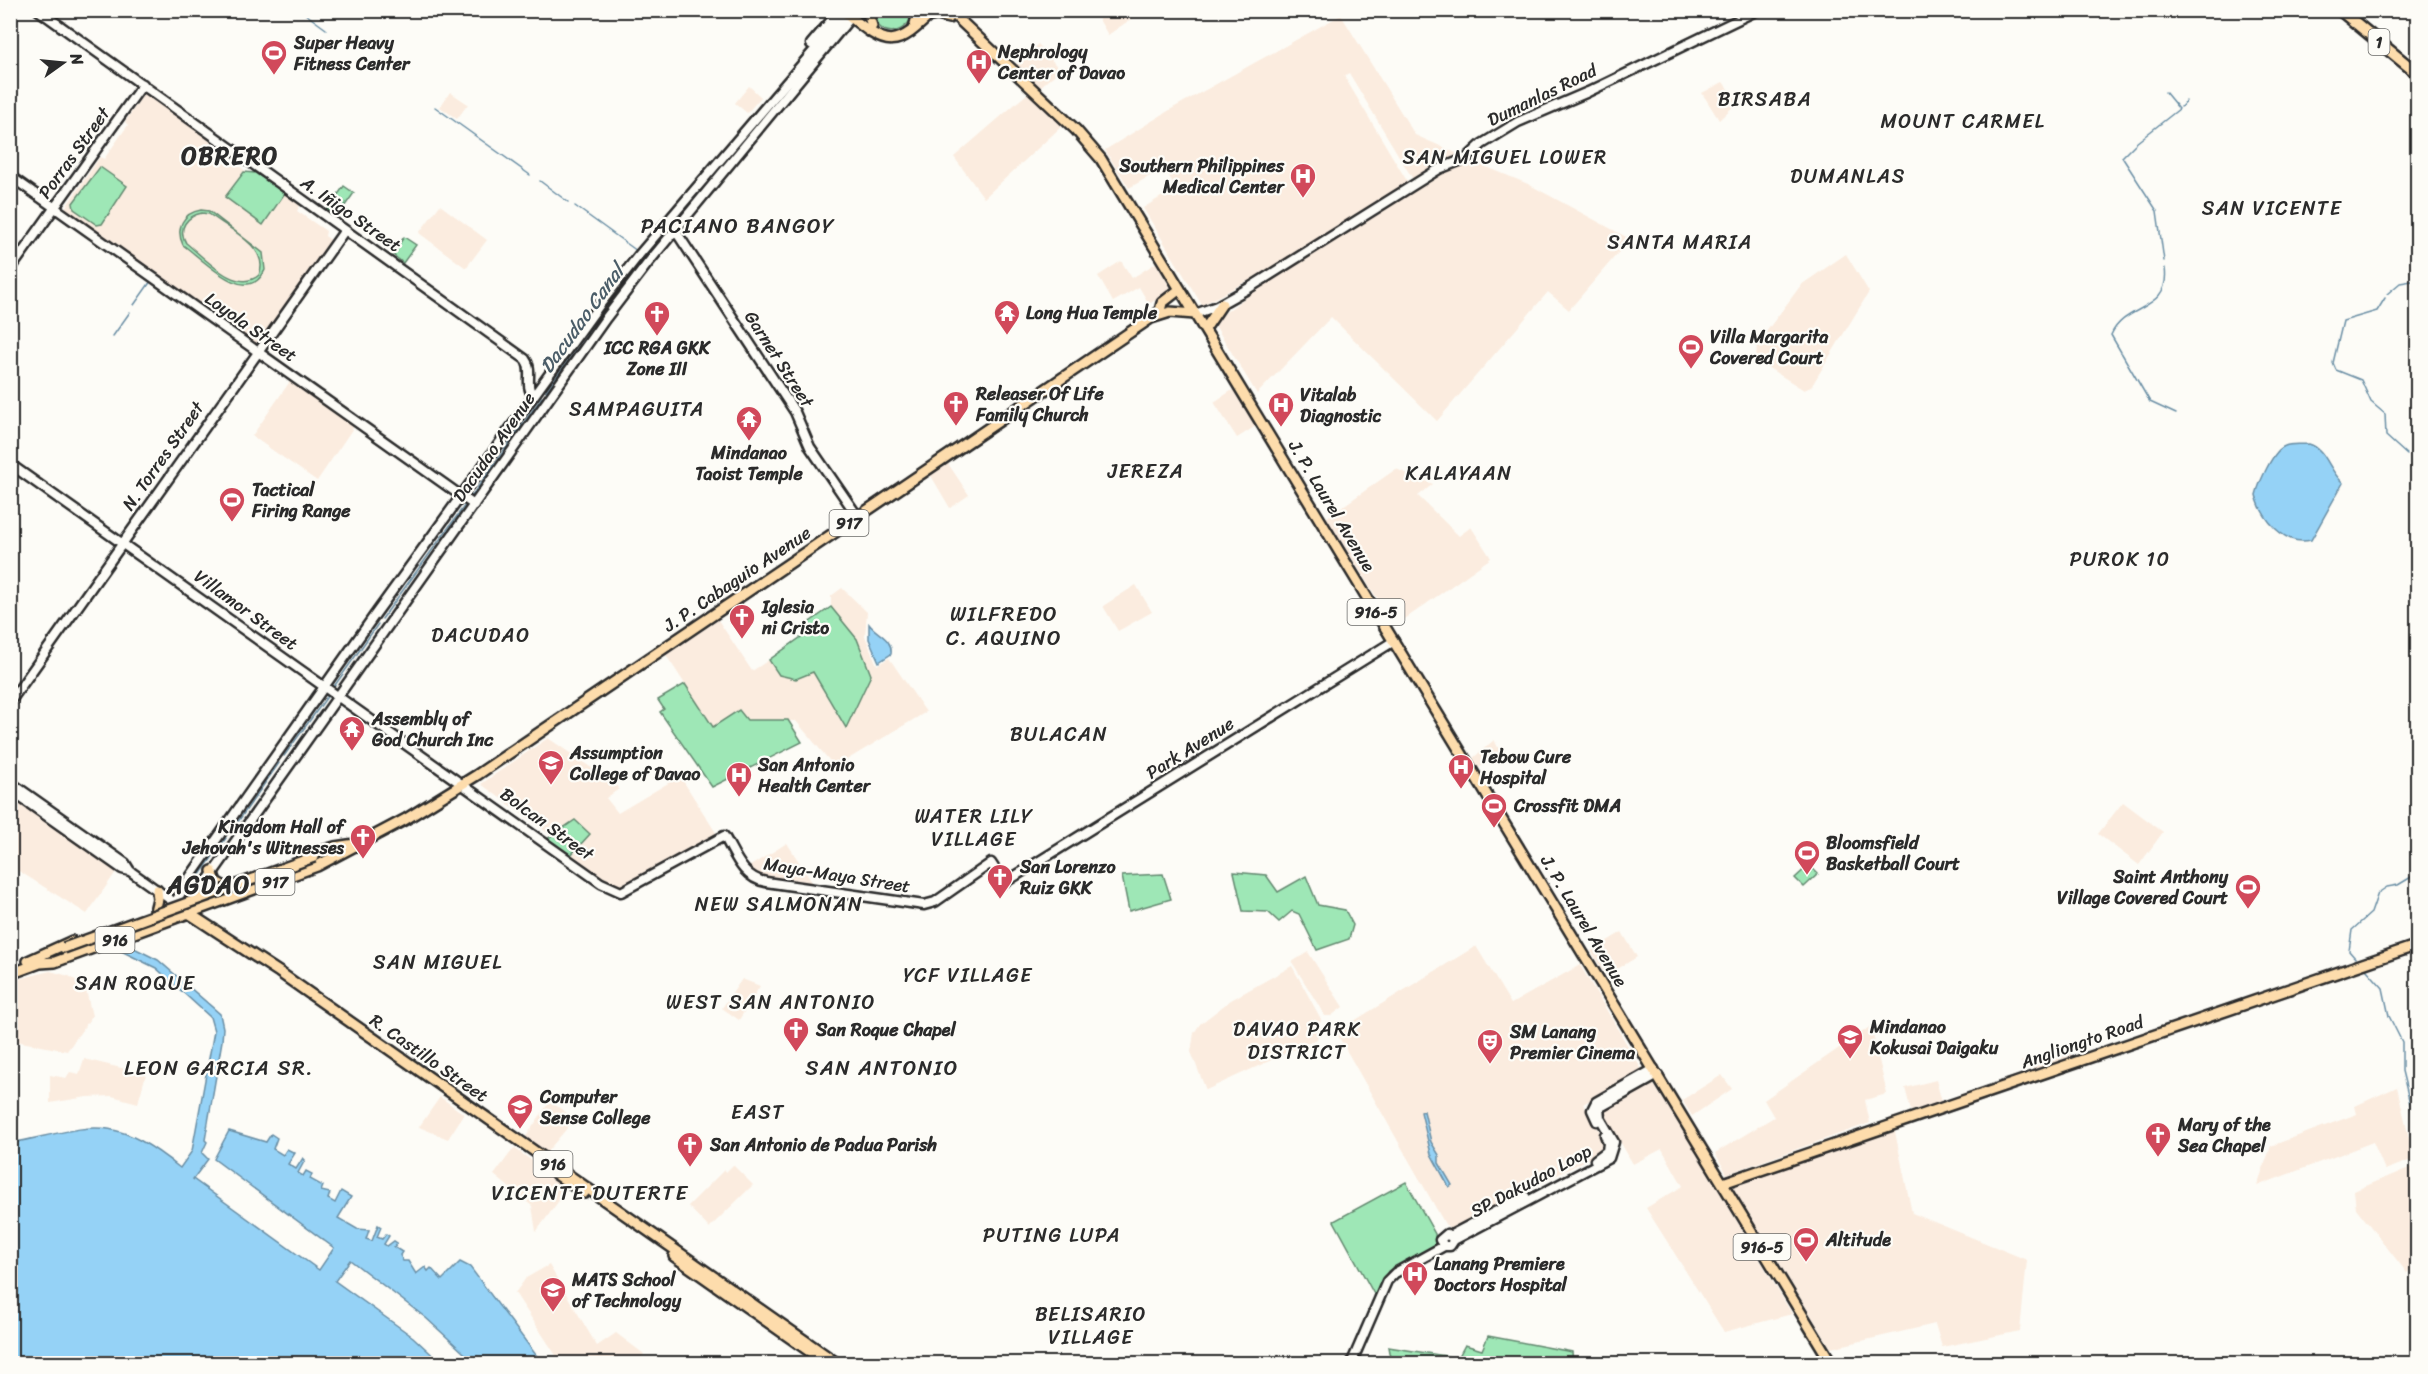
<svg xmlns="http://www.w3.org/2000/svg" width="2428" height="1374" font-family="Sriracha,sans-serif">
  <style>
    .built { fill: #fbecdf }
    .green { fill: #9ee7b6; stroke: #648970; stroke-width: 1.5; fill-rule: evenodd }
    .water { fill: #95d2f6; stroke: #6b8fa5; stroke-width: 1.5 }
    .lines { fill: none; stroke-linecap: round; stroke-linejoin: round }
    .stream { stroke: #6b8fa5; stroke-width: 1.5 }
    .secondary-casing { stroke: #2b2b2b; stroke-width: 13 }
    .primary-casing { stroke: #2b2b2b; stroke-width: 14 }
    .highway-casing { stroke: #2b2b2b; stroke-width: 15 }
    .secondary { stroke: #fdfcf7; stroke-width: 8 }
    .primary { stroke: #fddcac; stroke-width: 9 }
    .highway { stroke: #fddcac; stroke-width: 10 }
    .primary-bridge-casing { stroke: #2b2b2b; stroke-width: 14; stroke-linecap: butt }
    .primary-bridge { stroke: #fddcac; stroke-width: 9 }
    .labels { text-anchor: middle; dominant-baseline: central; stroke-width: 4.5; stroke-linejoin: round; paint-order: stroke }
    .shield { fill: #fdfcf7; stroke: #6a6a68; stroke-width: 1.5 }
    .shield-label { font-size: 16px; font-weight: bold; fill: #2b2b2b }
    .poi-label { font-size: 18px; font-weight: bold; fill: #2b2b2b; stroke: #fdfcf7; text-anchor: start }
    .street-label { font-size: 18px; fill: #2b2b2b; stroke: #fdfcf7 }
    .neighbourhood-label { font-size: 20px; letter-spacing: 1.5px; fill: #2b2b2b; stroke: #fdfcf7 }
    .water-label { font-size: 20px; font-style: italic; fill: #4b5d68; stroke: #fdfcf7 }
    .quarter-label { font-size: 21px; letter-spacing: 1.5px; fill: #2b2b2b; stroke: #fdfcf7 }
    .district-label { font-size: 24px; font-weight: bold; letter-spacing: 1.5px; fill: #2b2b2b; stroke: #fdfcf7 }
  </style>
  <rect width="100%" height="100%" fill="#fdfcf7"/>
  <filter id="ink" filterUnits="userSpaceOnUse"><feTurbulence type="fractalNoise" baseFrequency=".0167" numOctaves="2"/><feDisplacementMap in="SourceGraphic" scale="12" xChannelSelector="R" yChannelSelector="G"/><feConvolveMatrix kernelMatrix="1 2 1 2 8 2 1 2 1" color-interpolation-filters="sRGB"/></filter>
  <g filter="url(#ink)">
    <path class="built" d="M1094,11H1132L1134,17L1108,35Z
      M1341,15L1415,135L1463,156L1414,181L1349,73L1344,76L1413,191L1453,166L1464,162L1477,163L1528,184L1630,239L1569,310L1548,292L1437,421L1331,317L1257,394L1213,322L1254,291L1247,281L1202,305L1143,208L1176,188L1164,168L1129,188L1105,150L1173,108Z
      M1038,44L1060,70L1040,87L1015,65Z
      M1723,82L1738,102L1719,120L1702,93Z
      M749,86L761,97L747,113L735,103Z
      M450,92L468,104L457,119L440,107Z
      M144,93L222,148L226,156L247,172L255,173L301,204L297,211L326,231L325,236L333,242L258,346L65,208L100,157L104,159L128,125L125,122Z
      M1028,93L1062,126L984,198L954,157Z
      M440,205L487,240L466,268L419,233Z
      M1846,254L1869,292L1811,387L1804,390L1756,360L1757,344L1801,285Z
      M1121,261L1132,278L1156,263L1172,290L1149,304L1139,287L1113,302L1098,276Z
      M291,380L355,425L317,481L252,436Z
      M1234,389L1256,426L1237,438L1214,402Z
      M947,462L969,495L950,508L930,474Z
      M1396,469L1433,484L1418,496L1459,536L1471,527L1491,558L1395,626L1326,518Z
      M1136,585L1152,612L1118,631L1103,606Z
      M842,588L867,612L865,636L877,665L889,658L926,712L835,767L796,721L747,720L713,727L666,655L718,620L752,671L769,660L779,675L796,679L813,671L830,703L857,639L831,607V596Z
      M11,597L21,604L11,661Z
      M548,738L615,784L619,789L606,798L618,813L680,776L718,836L625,886L610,883L570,856L590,834L575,820L552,836L481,784Z
      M1494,740L1500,751L1479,768L1473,758Z
      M10,793L118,869L87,914L11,866Z
      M2123,802L2163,832L2139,865L2098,834Z
      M787,843L813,884V888L762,881L747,868Z
      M1622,932L1637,957L1606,976L1591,951Z
      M1476,946L1511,1004L1580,965L1642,1070L1583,1104L1604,1139L1601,1152L1452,1230L1445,1224L1336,1032Z
      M1308,952L1343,1007L1331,1016H1325L1292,962Z
      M1292,966L1321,1019L1317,1039L1206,1090L1191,1052L1194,1033L1200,1024L1231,1000Z
      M50,971L69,976L85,986L92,1016L67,1051L11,1040V981Z
      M742,979L760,986L739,1020L722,1008Z
      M1871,1026L1887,1094L1865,1100L1870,1123L1727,1174L1715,1153L1774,1117L1764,1100Z
      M2068,1046L2072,1058L2035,1070L2020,1062Z
      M84,1059L146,1074L138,1103L112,1096L87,1097L50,1103V1075L66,1078L70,1072L79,1074Z
      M1722,1075L1732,1089L1692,1116L1682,1100Z
      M1936,1080L1942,1102L1911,1111L1905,1088Z
      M1652,1082L1686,1135L1792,1314L1724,1332L1646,1208L1683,1186L1662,1149L1633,1164L1602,1110Z
      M2397,1087L2414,1159L2385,1170L2373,1142L2257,1186L2271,1146L2357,1114L2355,1106Z
      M440,1097L464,1114L448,1139L419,1127Z
      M550,1101L575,1119L546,1153L525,1138Z
      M1894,1127L1912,1213L2027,1260L2020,1331L1942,1347L1935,1324L1831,1348L1732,1187L1753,1175Z
      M514,1148L569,1187L536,1232L532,1206L494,1175Z
      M733,1165L753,1185L709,1228L688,1206L724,1170L726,1172Z
      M2416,1165L2417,1264L2407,1273L2356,1208L2354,1191Z
      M549,1265L597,1346L616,1333L644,1354L637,1363H561L515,1293L526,1278Z"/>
    <path class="green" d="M871,11H916C905,36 879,41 871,11Z
      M100,167L127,186L102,224L97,225L74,209L73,203Z
      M244,172L255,173L285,193L263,225L225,197Z
      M344,186L354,193L337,217L327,210Z
      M201,210L209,211L263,253L265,270C247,308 204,260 183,245C175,228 183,213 201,210ZM202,213L209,214C228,228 271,248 259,275C236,295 204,257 186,243C177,228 187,216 202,213Z
      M404,237L416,245L403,263L392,254Z
      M831,607L857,639L871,675L846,728L813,672L796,679L779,675L769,660L811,630L807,624Z
      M685,684L713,727L739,710L747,720H788L802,742L712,787L660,712L664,709L658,700Z
      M575,820L590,834L570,856L547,839Z
      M1809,865L1818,874L1804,887L1795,878Z
      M1234,872L1266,875L1278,892L1306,876L1318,905L1345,910L1353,925L1349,939L1317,950L1299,914L1292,911L1279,922L1268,912L1243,911Z
      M1163,874L1171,899L1129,911L1122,876Z
      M1406,1182L1435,1234L1436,1245L1388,1271L1375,1296L1334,1221Z
      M1488,1336L1572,1352L1573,1363H1391L1388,1347L1458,1358L1465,1345L1482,1350Z"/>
    <path class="water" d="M2309,444C2326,449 2329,471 2343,483L2311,540C2284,547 2262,518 2256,495C2259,483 2273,450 2285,446C2291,443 2302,445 2309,444Z
      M869,624C877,635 893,638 891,654L879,662L869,639Z
      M122,942L158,960L220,1014L223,1028L222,1041L205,1140L207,1142L202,1153L208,1159L193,1179L319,1270L334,1248L214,1159L229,1131L266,1142L271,1134L277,1138L273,1149L283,1155L287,1149L295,1153L288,1164L296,1169L303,1158L305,1160L298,1173L303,1176L306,1171L312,1174L310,1179L323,1186L321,1191L330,1193L328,1199L335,1203L341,1191L351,1197L338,1218L357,1229L369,1230L366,1239L372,1241L378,1225L381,1227L377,1237L382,1239L386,1234L389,1236L384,1244L387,1246L394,1241L397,1243L394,1247L402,1252L400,1255L403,1261H408L416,1274L425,1267L428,1271L431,1268L442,1280L460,1262L470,1267L542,1363H475L426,1318L350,1260L335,1281L413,1337L441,1363L11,1364V1143C93,1127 109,1111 180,1168L192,1151L214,1031L210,1017L156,968L111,946Z
      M1424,1111L1431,1142L1439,1155V1163L1452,1185L1449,1187L1431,1154L1421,1112Z"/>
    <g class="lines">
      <path class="stream" d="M300,10L326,29
        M496,14L498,10
        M435,107L530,175
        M2181,107L2186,101
        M2136,143L2179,109L2165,92
        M2135,144L2122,157L2157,211L2164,261
        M714,175L755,127
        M540,181L568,202
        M575,206L637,251
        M674,221L710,180
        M644,257L668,228
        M2165,268C2171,312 2125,303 2111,335L2150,402L2176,414
        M2387,294L2400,283L2418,280
        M2385,298L2377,311L2343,321L2333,363L2336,370L2361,380L2371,402L2385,414L2386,436L2407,455
        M134,305L151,281
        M113,336L130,312
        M546,391L640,262
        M2410,458L2418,471
        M470,498L542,397
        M382,619L465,505
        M333,688L378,624
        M284,756L329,694
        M230,833L279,763
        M189,890L226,838
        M2356,959L2349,951L2352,930L2371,913L2378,893L2387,887L2398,885L2418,873
        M2366,969L2383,988L2389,1016L2402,1042V1071L2418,1136"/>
      <g class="secondary-casing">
        <path id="secondary" d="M38,10L525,359C534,370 524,385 533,396
          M811,44L840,10
          M10,176L474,505
          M673,227L795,412L810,447L858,517
          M10,270L143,84
          M1195,314L1217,306L1249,288L1439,169L1467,158L1482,144L1518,122L1588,92L1758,10
          M10,464L601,883L621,892L724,836C735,854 742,878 766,882L924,905L935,902L991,863L1004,883L1394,641
          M10,702L345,230
          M10,782L125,863L130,871L175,903L190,877L374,616L601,303L638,256L846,13
          M10,790L122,869L130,871
          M191,904L606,318L648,263L851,17
          M1597,1121L1592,1110L1596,1102L1654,1069
          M1595,1160L1607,1151L1608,1143L1605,1135
          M1451,1235L1525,1196
          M1454,1240L1447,1234L1440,1240L1444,1246H1450L1454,1240L1609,1158L1614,1142L1600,1118L1599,1108L1658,1075
          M1351,1364L1387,1281L1395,1273L1444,1246"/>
      </g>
      <g class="primary-casing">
        <path id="primary" d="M848,10L846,13C889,49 895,49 935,10
          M867,10L872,26
          M949,10L1076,130L1101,159L1832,1364
          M927,17L937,15L949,18
          M915,24L919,10
          M1159,314L1162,303L1180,289
          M1205,329L1222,304
          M302,857L335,847L355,844
          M212,871L216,882L223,886
          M155,911L158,899L157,890
          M187,912L279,972L838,1364
          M28,961L72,941
          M10,974L40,963L55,962L317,866L406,819L477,775L1151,318L1170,312L1195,314
          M556,1174L584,1193
          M1723,1183L2418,945
          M674,1256L822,1360"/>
      </g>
      <g class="highway-casing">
        <path id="highway" d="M2340,10L2418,74"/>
      </g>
      <use href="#secondary" class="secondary"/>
      <use href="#primary" class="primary"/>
      <use href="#highway" class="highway"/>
      <g class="primary-bridge-casing">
        <path id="primary-bridge" d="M64,948L314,857"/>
      </g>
      <use href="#primary-bridge" class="primary-bridge"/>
    </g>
  </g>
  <defs>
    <g id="stadium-pin" transform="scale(1.35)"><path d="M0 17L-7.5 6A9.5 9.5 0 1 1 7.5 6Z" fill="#d1495b" stroke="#fdfcf7"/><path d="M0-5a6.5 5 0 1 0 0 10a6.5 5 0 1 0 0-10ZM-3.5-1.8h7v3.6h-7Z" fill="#fff"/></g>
    <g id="hospital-pin" transform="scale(1.35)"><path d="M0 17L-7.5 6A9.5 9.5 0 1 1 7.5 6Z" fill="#d1495b" stroke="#fdfcf7"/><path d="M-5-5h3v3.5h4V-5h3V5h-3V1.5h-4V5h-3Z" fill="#fff"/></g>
    <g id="temple-pin" transform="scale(1.35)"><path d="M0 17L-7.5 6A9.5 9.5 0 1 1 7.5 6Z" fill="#d1495b" stroke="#fdfcf7"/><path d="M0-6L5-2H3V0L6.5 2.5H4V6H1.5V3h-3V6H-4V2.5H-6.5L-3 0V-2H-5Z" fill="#fff"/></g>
    <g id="church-pin" transform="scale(1.35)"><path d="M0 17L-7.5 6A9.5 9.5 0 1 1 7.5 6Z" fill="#d1495b" stroke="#fdfcf7"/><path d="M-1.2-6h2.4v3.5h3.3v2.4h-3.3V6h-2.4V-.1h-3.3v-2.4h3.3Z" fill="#fff"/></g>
    <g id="university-pin" transform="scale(1.35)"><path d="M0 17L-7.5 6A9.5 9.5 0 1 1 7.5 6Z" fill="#d1495b" stroke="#fdfcf7"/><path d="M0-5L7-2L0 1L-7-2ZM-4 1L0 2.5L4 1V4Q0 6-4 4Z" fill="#fff"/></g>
    <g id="theatre-pin" transform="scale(1.35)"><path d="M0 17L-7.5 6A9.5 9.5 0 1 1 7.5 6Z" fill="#d1495b" stroke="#fdfcf7"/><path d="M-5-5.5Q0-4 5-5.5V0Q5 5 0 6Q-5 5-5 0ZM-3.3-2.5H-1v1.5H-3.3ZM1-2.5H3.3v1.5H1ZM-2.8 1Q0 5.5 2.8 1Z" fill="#fff"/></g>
  </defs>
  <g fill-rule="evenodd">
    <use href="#stadium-pin" x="274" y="53"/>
    <use href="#hospital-pin" x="979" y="62"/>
    <use href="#hospital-pin" x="1303" y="176"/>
    <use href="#temple-pin" x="1007" y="313"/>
    <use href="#church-pin" x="657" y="314"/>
    <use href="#stadium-pin" x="1691" y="347"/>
    <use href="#church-pin" x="956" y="404"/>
    <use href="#hospital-pin" x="1281" y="405"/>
    <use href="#temple-pin" x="749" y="419"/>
    <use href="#stadium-pin" x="232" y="500"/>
    <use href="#church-pin" x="742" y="617"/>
    <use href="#temple-pin" x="352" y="729"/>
    <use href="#university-pin" x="551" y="763"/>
    <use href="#hospital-pin" x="1461" y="767"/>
    <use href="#hospital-pin" x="739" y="775"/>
    <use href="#stadium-pin" x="1494" y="806"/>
    <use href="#church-pin" x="363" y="837"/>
    <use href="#stadium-pin" x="1807" y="853"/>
    <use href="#church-pin" x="1000" y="877"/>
    <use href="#stadium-pin" x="2248" y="887"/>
    <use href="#church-pin" x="796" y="1030"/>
    <use href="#university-pin" x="1850" y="1037"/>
    <use href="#theatre-pin" x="1490" y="1042"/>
    <use href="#university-pin" x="520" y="1107"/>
    <use href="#church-pin" x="2158" y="1135"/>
    <use href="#church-pin" x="690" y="1145"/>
    <use href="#stadium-pin" x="1806" y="1240"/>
    <use href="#hospital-pin" x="1415" y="1274"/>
    <use href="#university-pin" x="553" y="1290"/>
  </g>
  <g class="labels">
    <g class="shield">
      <rect x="2368.5" y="29" width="21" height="26" rx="4.5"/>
      <rect x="829.5" y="510" width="39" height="26" rx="4.5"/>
      <rect x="1347.5" y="599" width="57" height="26" rx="4.5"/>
      <rect x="255.5" y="869" width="39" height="26" rx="4.5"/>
      <rect x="95.5" y="927" width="39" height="26" rx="4.5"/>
      <rect x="533.5" y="1151" width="39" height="26" rx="4.5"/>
      <rect x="1733.5" y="1234" width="57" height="26" rx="4.5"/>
    </g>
    <g class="shield-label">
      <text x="2379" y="42">1</text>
      <text x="849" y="523">917</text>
      <text x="1376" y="612">916-5</text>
      <text x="275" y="882">917</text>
      <text x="115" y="940">916</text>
      <text x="553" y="1164">916</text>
      <text x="1762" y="1247">916-5</text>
    </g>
    <g class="poi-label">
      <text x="294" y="43">Super Heavy<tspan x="294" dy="21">Fitness Center</tspan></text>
      <text x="998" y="52">Nephrology<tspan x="998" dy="21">Center of Davao</tspan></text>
      <text x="1284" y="166" text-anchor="end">Southern Philippines<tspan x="1284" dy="21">Medical Center</tspan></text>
      <text x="1026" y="313">Long Hua Temple</text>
      <text x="1710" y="337">Villa Margarita<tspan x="1710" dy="21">Covered Court</tspan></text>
      <text x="657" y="348" text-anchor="middle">ICC RGA GKK<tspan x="657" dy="21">Zone III</tspan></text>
      <text x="976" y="394">Releaser Of Life<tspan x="976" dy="21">Family Church</tspan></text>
      <text x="1300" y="395">Vitalab<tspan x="1300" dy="21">Diagnostic</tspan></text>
      <text x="749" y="453" text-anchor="middle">Mindanao<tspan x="749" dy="21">Taoist Temple</tspan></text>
      <text x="252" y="490">Tactical<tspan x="252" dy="21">Firing Range</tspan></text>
      <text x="762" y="607">Iglesia<tspan x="762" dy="21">ni Cristo</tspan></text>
      <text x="372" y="719">Assembly of<tspan x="372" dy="21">God Church Inc</tspan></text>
      <text x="570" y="753">Assumption<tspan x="570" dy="21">College of Davao</tspan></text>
      <text x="1480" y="757">Tebow Cure<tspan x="1480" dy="21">Hospital</tspan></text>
      <text x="758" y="765">San Antonio<tspan x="758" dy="21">Health Center</tspan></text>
      <text x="1514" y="806">Crossfit DMA</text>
      <text x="344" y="827" text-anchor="end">Kingdom Hall of<tspan x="344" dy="21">Jehovah's Witnesses</tspan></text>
      <text x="1826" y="843">Bloomsfield<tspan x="1826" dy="21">Basketball Court</tspan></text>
      <text x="1020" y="867">San Lorenzo<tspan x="1020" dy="21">Ruiz GKK</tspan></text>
      <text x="2228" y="877" text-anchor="end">Saint Anthony<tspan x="2228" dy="21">Village Covered Court</tspan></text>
      <text x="1870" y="1027">Mindanao<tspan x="1870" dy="21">Kokusai Daigaku</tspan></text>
      <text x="816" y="1030">San Roque Chapel</text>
      <text x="1510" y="1032">SM Lanang<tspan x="1510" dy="21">Premier Cinema</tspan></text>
      <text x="540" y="1097">Computer<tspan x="540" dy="21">Sense College</tspan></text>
      <text x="2178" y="1125">Mary of the<tspan x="2178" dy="21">Sea Chapel</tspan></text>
      <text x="710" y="1145">San Antonio de Padua Parish</text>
      <text x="1826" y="1240">Altitude</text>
      <text x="1434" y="1264">Lanang Premiere<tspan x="1434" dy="21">Doctors Hospital</tspan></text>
      <text x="572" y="1280">MATS School<tspan x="572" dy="21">of Technology</tspan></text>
    </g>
    <g class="street-label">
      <text transform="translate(1542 95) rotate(-26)">Dumanlas Road</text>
      <text transform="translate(74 153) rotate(-54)">Porras Street</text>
      <text transform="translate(351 214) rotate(35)">A. Iñigo Street</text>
      <text transform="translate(251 327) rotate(35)">Loyola Street</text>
      <text transform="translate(779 359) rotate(57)">Garnet Street</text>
      <text transform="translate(494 447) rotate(-55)">Dacudao Avenue</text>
      <text transform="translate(163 456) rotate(-55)">N. Torres Street</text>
      <text transform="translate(1332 506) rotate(59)">J. P. Laurel Avenue</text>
      <text transform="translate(737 579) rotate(-34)">J. P. Cabaguio Avenue</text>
      <text transform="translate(246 610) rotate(36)">Villamor Street</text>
      <text transform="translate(1190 748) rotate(-32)">Park Avenue</text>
      <text transform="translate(547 824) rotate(36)">Bolcan Street</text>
      <text transform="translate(837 875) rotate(9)">Maya-Maya Street</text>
      <text transform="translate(1584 921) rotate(59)">J. P. Laurel Avenue</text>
      <text transform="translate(2082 1042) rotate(-19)">Angliongto Road</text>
      <text transform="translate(429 1058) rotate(35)">R. Castillo Street</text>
      <text transform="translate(1531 1181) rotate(-28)">SP Dakudao Loop</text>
    </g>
    <g class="neighbourhood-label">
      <text x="1765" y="99">BIRSABA</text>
      <text x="1963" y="121">MOUNT CARMEL</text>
      <text x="1505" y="157">SAN MIGUEL LOWER</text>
      <text x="1848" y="176">DUMANLAS</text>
      <text x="2272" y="208">SAN VICENTE</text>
      <text x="1680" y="242">SANTA MARIA</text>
      <text x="637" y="409">SAMPAGUITA</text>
      <text x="1146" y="471">JEREZA</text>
      <text x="1459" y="473">KALAYAAN</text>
      <text x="2120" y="559">PUROK 10</text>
      <text x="481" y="635">DACUDAO</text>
      <text x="1059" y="734">BULACAN</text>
      <text x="974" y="816">WATER LILY<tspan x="974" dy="23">VILLAGE</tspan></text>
      <text x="779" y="904">NEW SALMONAN</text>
      <text x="438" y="962">SAN MIGUEL</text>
      <text x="968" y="975">YCF VILLAGE</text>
      <text x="135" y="983">SAN ROQUE</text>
      <text x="771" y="1002">WEST SAN ANTONIO</text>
      <text x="1297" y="1029">DAVAO PARK<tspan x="1297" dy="23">DISTRICT</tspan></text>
      <text x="758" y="1112">EAST</text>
      <text x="1052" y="1235">PUTING LUPA</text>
      <text x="1091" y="1314">BELISARIO<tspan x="1091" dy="23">VILLAGE</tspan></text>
    </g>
    <g class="water-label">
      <text transform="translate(582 319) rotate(-54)">Dacudao Canal</text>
    </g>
    <g class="quarter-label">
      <text x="738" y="226">PACIANO BANGOY</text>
      <text x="1004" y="614">WILFREDO<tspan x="1004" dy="24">C. AQUINO</tspan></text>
      <text x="219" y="1068">LEON GARCIA SR.</text>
      <text x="882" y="1068">SAN ANTONIO</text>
      <text x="590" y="1193">VICENTE DUTERTE</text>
    </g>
    <g class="district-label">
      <text x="230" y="156">OBRERO</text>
      <text x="209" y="885">AGDAO</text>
    </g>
  </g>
  <rect width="2428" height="1374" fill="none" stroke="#fdfcf7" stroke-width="36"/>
  <rect x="18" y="18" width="2392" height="1338" fill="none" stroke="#2b2b2b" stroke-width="2" filter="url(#ink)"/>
  <g transform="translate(63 63) rotate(75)" stroke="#fdfcf7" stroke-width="4.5" paint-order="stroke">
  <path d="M0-4.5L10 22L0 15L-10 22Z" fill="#2b2b2b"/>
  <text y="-9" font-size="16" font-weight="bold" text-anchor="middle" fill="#2b2b2b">N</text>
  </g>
</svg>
